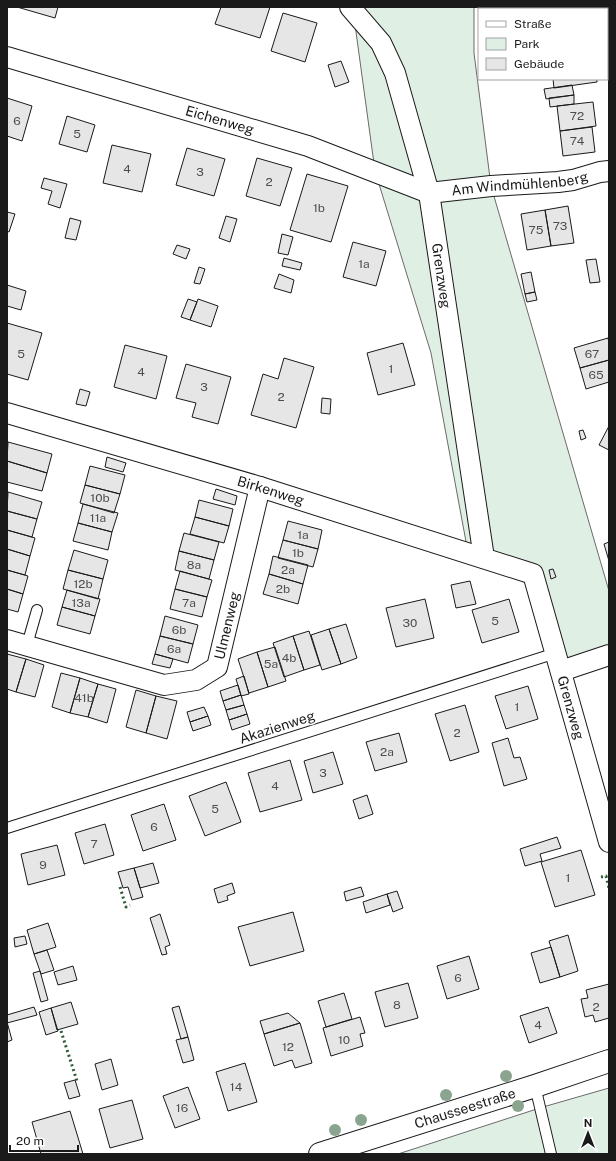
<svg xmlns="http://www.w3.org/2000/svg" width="616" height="1161" font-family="'Public Sans',sans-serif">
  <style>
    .green { fill: #e0efe3; stroke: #6a6a6a }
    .building { fill: #e6e6e6; stroke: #1a1a1a }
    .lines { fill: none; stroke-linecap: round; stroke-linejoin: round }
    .service-casing { stroke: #1a1a1a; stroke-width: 12 }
    .minor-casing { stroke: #1a1a1a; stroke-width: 22 }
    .secondary-casing { stroke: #1a1a1a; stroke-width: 24 }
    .service { stroke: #fff; stroke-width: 10 }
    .minor { stroke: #fff; stroke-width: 20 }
    .secondary { stroke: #fff; stroke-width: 22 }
    .hedge { stroke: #2b5a34; stroke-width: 3; stroke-dasharray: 2 3; stroke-linecap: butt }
    .tree { fill: #8aa48f }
    .labels { text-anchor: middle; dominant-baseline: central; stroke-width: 3; stroke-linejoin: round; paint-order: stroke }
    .number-label { font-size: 12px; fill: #4d4d4d }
    .street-label { font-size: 14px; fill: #1a1a1a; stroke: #fff }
  </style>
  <rect width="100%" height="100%" fill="#fff"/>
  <path class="green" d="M350,7H474V53L491,186L609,591V655L561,671L533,574L467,547L431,353L375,171L353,10Z
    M609,1088V1154H398L543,1107Z"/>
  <path class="building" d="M17,7H58L55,18Z
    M221,7H270L260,38L215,24Z
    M511,7H545V9H511Z
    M283,13L317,23L305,62L271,51Z
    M341,61L349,82L335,87L328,65Z
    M553,79H597V82L554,88Z
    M572,85L574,95L546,99L544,89Z
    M574,95V104L550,107L549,98Z
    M7,98L32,106L22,141L7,136Z
    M593,102L596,126L560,131L557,106Z
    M67,116L95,125L87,152L59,144Z
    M592,127L595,152L563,156L560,131Z
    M112,145L151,154L142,192L103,183Z
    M187,148L225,159L214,196L176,185Z
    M257,158L292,168L280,206L246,196Z
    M307,174L348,186L331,242L290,230Z
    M44,178L67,184L60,208L48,204L52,191L41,188Z
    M568,206L574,243L551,246L545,210Z
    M545,210L551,246L527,250L521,214Z
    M7,212L15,214L9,232L7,231Z
    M226,216L237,219L230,242L219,238Z
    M70,218L81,221L76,240L65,238Z
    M282,234L293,237L288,255L278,253Z
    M353,242L386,251L376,286L343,277Z
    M177,245L190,249L186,259L173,254Z
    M284,258L302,263L300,270L282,266Z
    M596,259L600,282L590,283L586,260Z
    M199,267L205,269L200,284L194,283Z
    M531,272L535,292L525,294L521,274Z
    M279,274L294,280L291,293L274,288Z
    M7,285L26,291L21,310L7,306Z
    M535,292L537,300L527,302L525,294Z
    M188,299L197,302L190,320L181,317Z
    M198,299L218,306L211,327L190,320Z
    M7,323L42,333L28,380L7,374Z
    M608,338L609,343V360L580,368L574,348Z
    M403,343L415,385L378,395L367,353Z
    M125,345L167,356L156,399L114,387Z
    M284,358L314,367L296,428L251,415L263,374L278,379Z
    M609,360V382L586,389L580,368Z
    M186,364L231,377L218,424L192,417L196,403L176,398Z
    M80,389L90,392L86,406L76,404Z
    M322,398L331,399L330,414L321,413Z
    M609,426V450L599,445Z
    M583,430L586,438L581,440L579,431Z
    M8,442L52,454L47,473L7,461Z
    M107,457L126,463L123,472L105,467Z
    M7,461L47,473L42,491L7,482Z
    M90,466L125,475L120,494L85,485Z
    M85,485L120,494L114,513L80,503Z
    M216,489L237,496L235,505L213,499Z
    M8,492L42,502L37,519L7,511Z
    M199,500L233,509L229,526L195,517Z
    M83,504L118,513L112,532L78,523Z
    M7,511L37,519L32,537L7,530Z
    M195,517L229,526L224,543L190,534Z
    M288,521L322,530L318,549L283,540Z
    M78,523L112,532L108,550L73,541Z
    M7,530L35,538L30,556L7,549Z
    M184,533L219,542L214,560L179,551Z
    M283,540L318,549L313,567L278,558Z
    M609,542V561L604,544Z
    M7,549L30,556L25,575L7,570Z
    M74,550L108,560L103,579L68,570Z
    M179,551L214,560L209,579L175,570Z
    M273,556L308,565L303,584L269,574Z
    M553,569L556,577L551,579L549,570Z
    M7,570L28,576L23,594L7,589Z
    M68,570L103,579L98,599L63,589Z
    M180,571L212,580L207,597L175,589Z
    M269,574L303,584L298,604L263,594Z
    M470,581L476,604L456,608L451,585Z
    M7,589L23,594L18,612L7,609Z
    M175,589L207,597L202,617L170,609Z
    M67,590L100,599L95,616L62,607Z
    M425,599L434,638L396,647L386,608Z
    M509,599L519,632L482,643L472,610Z
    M62,607L95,616L90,634L57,625Z
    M165,616L198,625L193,644L160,636Z
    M346,624L357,658L341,664L329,629Z
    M329,629L341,664L322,670L311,635Z
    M309,631L320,665L304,670L293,636Z
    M160,636L193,644L188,663L155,654Z
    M293,636L304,670L284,677L273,643Z
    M275,647L286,681L268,687L257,652Z
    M257,652L268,687L249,693L238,659Z
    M7,654L26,659L16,692L7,689Z
    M155,654L173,659L170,668L152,664Z
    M26,659L44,665L35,697L16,692Z
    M61,673L80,678L70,713L52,707Z
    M244,676L249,694L241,696L236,679Z
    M80,678L98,684L88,717L70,713Z
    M98,684L116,689L107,723L88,717Z
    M238,685L241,695L223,701L220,691Z
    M528,686L538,719L506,729L495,696Z
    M136,690L156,696L146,733L126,727Z
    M241,695L244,705L226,710L223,701Z
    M156,696L177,701L167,739L146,733Z
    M244,705L247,714L229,720L226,710Z
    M465,705L479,752L450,761L435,714Z
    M204,707L208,716L190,722L187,712Z
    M247,714L250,724L232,730L229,720Z
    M208,716L211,725L193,731L190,722Z
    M399,733L407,762L375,771L366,742Z
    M508,738L514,758L520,757L527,779L504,786L492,743Z
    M333,752L343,784L313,793L304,761Z
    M290,760L302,800L260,812L248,773Z
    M226,782L241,822L205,836L189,796Z
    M367,795L373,814L359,819L353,800Z
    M164,804L176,840L143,851L131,815Z
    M105,824L114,855L84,864L75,833Z
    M557,837L561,848L540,854L542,861L525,866L520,849Z
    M57,845L65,875L28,885L21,854Z
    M581,850L595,895L555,907L541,862Z
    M153,863L159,883L140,888L134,868Z
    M134,868L143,897L132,900L128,887L123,888L118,872Z
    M232,883L235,893L227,896L228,900L218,903L214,889Z
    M361,887L364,896L346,901L344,892Z
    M397,891L403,908L393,912L387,894Z
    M387,894L390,905L366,913L363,902Z
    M293,912L304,951L250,966L238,927Z
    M160,914L170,945L165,947L167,954L162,955L150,918Z
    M48,923L56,947L34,954L27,930Z
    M568,935L578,971L560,977L549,941Z
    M25,936L27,944L15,947L14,938Z
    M551,947L560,977L540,983L531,953Z
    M47,950L54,970L41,974L34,954Z
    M469,956L479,989L447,999L437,966Z
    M73,966L77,980L58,985L54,972Z
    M40,971L48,1000L41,1002L33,973Z
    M408,983L418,1018L385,1027L375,992Z
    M609,984V1018L595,1022L593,1015L585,1017L581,999L588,998L586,990Z
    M344,993L352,1019L326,1027L318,1001Z
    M71,1002L78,1024L57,1030L51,1008Z
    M179,1006L188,1037L181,1039L172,1008Z
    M34,1007L37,1015L7,1023V1015Z
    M548,1007L557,1033L529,1043L520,1016Z
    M51,1008L58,1031L46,1035L39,1012Z
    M288,1013L300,1023L264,1034L260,1021Z
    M360,1017L365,1033L360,1034L363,1046L331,1056L323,1028Z
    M7,1022L12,1040L7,1042Z
    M300,1023L312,1063L295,1068L292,1060L274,1066L264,1034Z
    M188,1037L194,1060L183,1063L176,1040Z
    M111,1059L118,1085L102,1090L95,1064Z
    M245,1063L257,1102L228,1111L216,1072Z
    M75,1080L80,1096L69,1099L64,1083Z
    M188,1087L200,1119L175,1128L163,1096Z
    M132,1100L143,1139L110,1148L99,1109Z
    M70,1111L83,1154H41L32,1122Z"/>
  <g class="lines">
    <g class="service-casing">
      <path id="service" d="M27,645L37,610
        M7,828L556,653
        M535,1086L551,1154"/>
    </g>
    <g class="minor-casing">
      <g id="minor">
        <path id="s1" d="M350,7L381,43L395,73L429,193L484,558"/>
        <path id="s2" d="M7,57L308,146L429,193L491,186L558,182L573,180L600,172L609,171"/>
        <path id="s3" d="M7,413L260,487L533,574L609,842"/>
        <path id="s4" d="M7,640L164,685L196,680L217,667L260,487"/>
        <path d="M561,671L609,655"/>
      </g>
    </g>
    <g class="secondary-casing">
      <g id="secondary">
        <path id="s5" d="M320,1154L535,1086L609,1061"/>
      </g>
    </g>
    <use href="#service" class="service"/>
    <use href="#minor" class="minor"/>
    <use href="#secondary" class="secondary"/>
    <path class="hedge" d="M601,877L606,876L609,888
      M120,887L126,907L130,905
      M61,1031L77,1081"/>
  </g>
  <g class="tree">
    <circle cx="506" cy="1076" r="6"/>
    <circle cx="446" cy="1095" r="6"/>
    <circle cx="518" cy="1106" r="6"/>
    <circle cx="361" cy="1120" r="6"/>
    <circle cx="335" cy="1130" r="6"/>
  </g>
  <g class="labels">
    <g class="number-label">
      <text x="577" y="116">72</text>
      <text x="17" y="121">6</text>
      <text x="77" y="134">5</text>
      <text x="577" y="141">74</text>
      <text x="127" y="169">4</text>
      <text x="200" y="172">3</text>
      <text x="269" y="182">2</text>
      <text x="319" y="208">1b</text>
      <text x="560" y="226">73</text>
      <text x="536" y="230">75</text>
      <text x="364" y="264">1a</text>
      <text x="21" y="354">5</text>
      <text x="592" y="354">67</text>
      <text x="391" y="369">1</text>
      <text x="141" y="372">4</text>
      <text x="596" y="375">65</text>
      <text x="204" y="387">3</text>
      <text x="281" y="397">2</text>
      <text x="100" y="498">10b</text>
      <text x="98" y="518">11a</text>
      <text x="303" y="535">1a</text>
      <text x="298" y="553">1b</text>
      <text x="194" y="565">8a</text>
      <text x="288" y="570">2a</text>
      <text x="83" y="584">12b</text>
      <text x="283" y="589">2b</text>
      <text x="81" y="603">13a</text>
      <text x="189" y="603">7a</text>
      <text x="495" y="621">5</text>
      <text x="410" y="623">30</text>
      <text x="179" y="630">6b</text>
      <text x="174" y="649">6a</text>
      <text x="289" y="658">4b</text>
      <text x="271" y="664">5a</text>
      <text x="84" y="698">41b</text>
      <text x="517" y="707">1</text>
      <text x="457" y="733">2</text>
      <text x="387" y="752">2a</text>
      <text x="323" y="773">3</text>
      <text x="275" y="786">4</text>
      <text x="215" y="809">5</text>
      <text x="154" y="827">6</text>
      <text x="94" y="844">7</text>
      <text x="43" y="865">9</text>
      <text x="568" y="878">1</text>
      <text x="458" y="978">6</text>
      <text x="397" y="1005">8</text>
      <text x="596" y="1007">2</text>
      <text x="538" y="1025">4</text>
      <text x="344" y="1040">10</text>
      <text x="288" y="1047">12</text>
      <text x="236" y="1087">14</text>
      <text x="182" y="1108">16</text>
    </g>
    <g class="street-label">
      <text stroke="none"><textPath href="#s2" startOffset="222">Eichenweg</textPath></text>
      <text stroke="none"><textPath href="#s2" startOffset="535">Am Windmühlenberg</textPath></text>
      <text stroke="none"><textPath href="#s1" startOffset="289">Grenzweg</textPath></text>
      <text stroke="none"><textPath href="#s3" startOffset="275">Birkenweg</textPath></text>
      <text stroke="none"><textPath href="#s4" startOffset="263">Ulmenweg</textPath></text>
      <text stroke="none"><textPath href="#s3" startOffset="689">Grenzweg</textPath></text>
      <text transform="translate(277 727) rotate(-18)">Akazienweg</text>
      <text stroke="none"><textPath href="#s5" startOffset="152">Chausseestraße</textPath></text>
    </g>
  </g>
  <rect width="616" height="1161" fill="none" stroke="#1a1a1a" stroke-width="16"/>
  <rect x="478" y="8" width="130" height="72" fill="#ffffff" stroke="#a3a3a3"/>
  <rect x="486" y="21" width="20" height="6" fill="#ffffff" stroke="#a3a3a3"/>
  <text x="514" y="28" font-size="12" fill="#1a1a1a">Straße</text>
  <rect x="486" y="38" width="20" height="12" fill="#e0efe3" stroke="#a3a3a3"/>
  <text x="514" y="48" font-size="12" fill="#1a1a1a">Park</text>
  <rect x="486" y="58" width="20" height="12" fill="#e6e6e6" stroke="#a3a3a3"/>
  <text x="514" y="68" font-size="12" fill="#1a1a1a">Gebäude</text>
  <g transform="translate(588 1133)" stroke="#ffffff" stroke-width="3" paint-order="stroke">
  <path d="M0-3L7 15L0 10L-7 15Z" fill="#1a1a1a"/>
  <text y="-6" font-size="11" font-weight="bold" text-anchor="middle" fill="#1a1a1a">N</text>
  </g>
  <path d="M10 1145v6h68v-6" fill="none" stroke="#1a1a1a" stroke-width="2"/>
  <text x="16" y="1145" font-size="12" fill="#1a1a1a" stroke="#ffffff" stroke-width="3" paint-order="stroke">20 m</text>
</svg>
